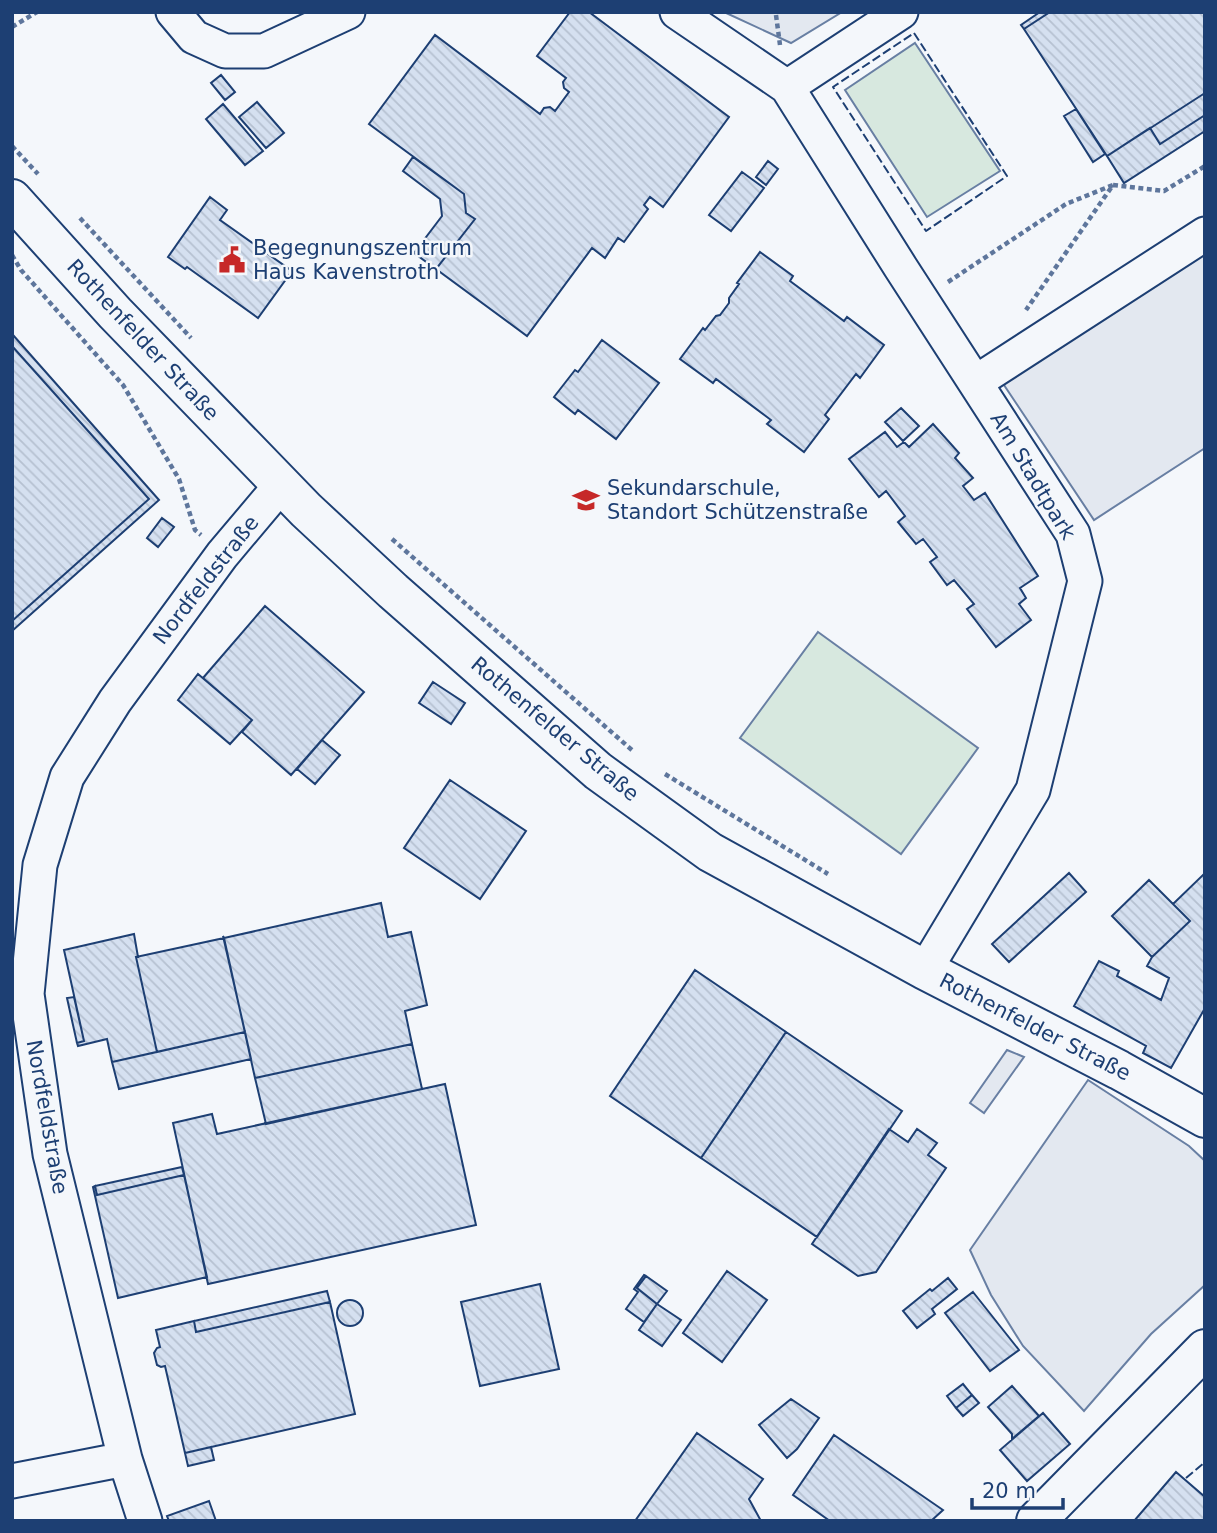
<svg xmlns="http://www.w3.org/2000/svg" width="1217" height="1533" font-family="'DejaVu Sans',sans-serif">
  <style>
    .pitch { fill: #d7e8df; stroke: #687fa3; stroke-width: 2 }
    .parking { fill: #e3e8f0; stroke: #687fa3; stroke-width: 2 }
    .building { fill: url(#building-back-hatch); stroke: #1d3f73; stroke-width: 2 }
    .lines { fill: none; stroke-linecap: round; stroke-linejoin: round }
    .minor-casing { stroke: #1d3f73; stroke-width: 37 }
    .major-casing { stroke: #1d3f73; stroke-width: 42 }
    .path { stroke: #5e769c; stroke-width: 4.5; stroke-dasharray: 5 3.5; stroke-linecap: butt }
    .minor { stroke: #f4f7fb; stroke-width: 33 }
    .major { stroke: #f4f7fb; stroke-width: 38 }
    .fence { stroke: #1d3f73; stroke-width: 2; stroke-dasharray: 9 3.5; stroke-linecap: butt }
    .labels { text-anchor: middle; dominant-baseline: central; stroke-width: 5; stroke-linejoin: round; paint-order: stroke }
    .poi-label { font-size: 21px; fill: #1d3f73; stroke: #f4f7fb; text-anchor: start }
    .street-label { font-size: 21px; fill: #1d3f73; stroke: #f4f7fb }
  </style>
  <defs>
    <pattern id="building-back-hatch" width="6" height="6" patternUnits="userSpaceOnUse" patternTransform="scale(1.75)"><rect width="6" height="6" fill="#d5e0f0"/><path d="M-1 5l2 2M0 0l6 6M5-1l2 2" fill="none" stroke="#b6c1d1"/></pattern>
  </defs>
  <rect width="100%" height="100%" fill="#f4f7fb"/>
  <path class="pitch" d="M915,43L1000,171L927,217L845,90Z
    M818,632L978,748L901,854L740,738Z"/>
  <path class="parking" d="M724,12H842L791,43Z
    M1205,243V448L1094,520L998,376Z
    M1007,1050L1024,1057L984,1113L970,1103Z
    M1088,1080L1189,1146L1205,1161V1285L1151,1334L1084,1411L1023,1346L991,1295L970,1250Z"/>
  <path class="building" d="M570,12H589L729,117L663,207L650,197L644,205L648,209L624,242L618,238L605,258L592,248L527,336L436,269L475,219L466,213L464,194L369,124L435,35L540,114L544,108L550,107L555,111L569,92L564,88L563,82L566,78L537,56Z
    M1040,12H1050L1024,29L1021,25Z
    M1050,12H1205V115L1160,144L1150,128L1107,156L1024,29Z
    M221,75L235,92L225,100L211,83Z
    M1205,93V131L1124,183L1107,156Z
    M257,102L284,133L266,148L239,117Z
    M223,104L263,151L245,165L206,119Z
    M1076,109L1105,154L1093,162L1064,116Z
    M413,157L464,194L466,213L475,219L436,269L414,253L442,216L440,199L403,171Z
    M768,161L778,169L766,185L756,177Z
    M742,172L764,188L731,231L709,215Z
    M210,197L227,210L220,220L292,271L258,318L187,267L185,269L168,257Z
    M760,252L793,276L790,281L844,321L847,317L884,345L860,378L856,374L825,415L829,419L804,452L767,424L771,420L716,379L713,383L680,359L703,328L705,330L716,316L720,315L729,303V298L739,284L737,283Z
    M13,335L159,500L12,631V336Z
    M602,340L659,383L616,439L578,410L575,414L554,397L575,370L578,372Z
    M12,346L149,499L12,621Z
    M901,408L919,426L903,441L885,422Z
    M933,424L959,453L955,458L973,478L963,486L974,500L985,493L1038,576L1020,588L1026,598L1019,604L1031,620L996,647L967,609L974,604L954,580L947,585L930,562L937,557L923,539L916,544L898,522L905,516L886,491L879,497L849,459L885,432L897,447L904,442L909,447Z
    M162,518L174,527L158,547L147,538Z
    M265,606L364,692L291,775L242,732L252,720L203,678Z
    M198,674L252,720L230,744L178,700Z
    M433,682L465,703L451,724L419,703Z
    M322,740L340,755L315,784L297,769Z
    M450,780L526,831L480,899L404,848Z
    M1069,873L1086,892L1009,962L992,944Z
    M1205,873V1008L1171,1068L1143,1053L1146,1046L1074,1006L1099,961L1119,971L1117,976L1161,1000L1169,978L1147,966L1152,957L1190,921L1173,904Z
    M1149,880L1190,921L1152,957L1112,916Z
    M381,903L388,937L411,932L427,1005L405,1011L412,1044L255,1078L224,938Z
    M134,934L138,957H136L157,1052L112,1062L107,1039L78,1046L77,1043L84,1041L64,950Z
    M223,936L245,1032L157,1052L136,957L224,938Z
    M695,970L786,1032L701,1158L610,1096Z
    M74,997L84,1041L77,1043L67,998Z
    M245,1032L251,1059L119,1089L112,1062Z
    M786,1032L902,1111L817,1237L701,1158Z
    M412,1044L422,1089L266,1124L255,1078Z
    M445,1084L476,1225L208,1284L173,1123L212,1114L217,1134Z
    M889,1129L908,1142L917,1129L937,1143L928,1155L946,1168L876,1272L858,1276L812,1244Z
    M182,1167L184,1175L97,1195L95,1186Z
    M184,1175L207,1277L118,1298L93,1187L95,1186L97,1195Z
    M727,1271L767,1300L722,1362L683,1333Z
    M644,1275L646,1276L637,1288L657,1304L644,1322L626,1309L638,1292L634,1289Z
    M646,1276L667,1291L657,1304L637,1288Z
    M948,1278L957,1289L932,1309L935,1314L917,1328L903,1311L930,1289L932,1291Z
    M540,1284L559,1369L480,1386L461,1302Z
    M327,1291L330,1302L196,1332L194,1321Z
    M973,1292L1019,1350L990,1371L945,1313Z
    M337 1313a13 13 0 1 1 26 0a13 13 0 1 1-26 0Z
    M330,1302L355,1414L185,1453L165,1366L161,1367L157,1365L154,1353L157,1348L160,1347L156,1330L194,1321L196,1332Z
    M657,1304L681,1320L662,1346L639,1330Z
    M963,1384L972,1395L956,1408L947,1396Z
    M1012,1386L1039,1416L1012,1439V1434L988,1407Z
    M972,1395L979,1403L963,1416L956,1408Z
    M791,1399L819,1418L797,1449L787,1458L759,1425Z
    M1043,1413L1070,1444L1027,1481L1000,1450Z
    M697,1433L763,1479L749,1499L761,1521H635Z
    M834,1435L943,1510L931,1521H830L793,1495Z
    M211,1447L214,1460L188,1466L185,1453Z
    M1176,1472L1205,1497V1521H1134Z
    M209,1501L216,1521H169L167,1516Z"/>
  <g class="lines">
    <g class="minor-casing">
      <path id="minor" d="M173,12L194,37L225,51H264L348,12
        M677,12L787,87L901,268L1073,534L1085,581L1033,790L925,970
        M787,87L901,12
        M976,382L1205,234
        M12,1481L125,1459
        M145,1521L125,1459L50,1154L27,994L40,865L67,777L115,701L222,555L281,485"/>
    </g>
    <g class="major-casing">
      <path id="major" d="M12,199L115,313L306,510L393,591L598,771L710,852L925,970L1119,1070L1205,1118
        M1036,1521L1205,1349"/>
    </g>
    <path class="path" d="M776,15L780,45
      M12,27L37,12
      M12,146L38,174
      M1113,185L1164,191L1205,166
      M80,218L191,338
      M12,255L21,270L123,385L179,479L195,530L201,535
      M948,282L1066,204L1113,185L1026,310
      M392,539L633,751
      M665,774L828,874"/>
    <use href="#minor" class="minor"/>
    <use href="#major" class="major"/>
    <path class="fence" d="M914,33L1007,176L926,231L833,87Z
      M1186,1478L1205,1462"/>
  </g>
  <defs>
    <g id="civic-bare" transform="scale(2.1)"><path d="M-.6-6.5H3V-4.5H.6V-3L4-1V1h2V6H-6V1h2V-1L-.6-3ZM-1.2 2.5V6h2.4V2.5Z" fill="#c62828" stroke="#f4f7fb" stroke-width="2.5" paint-order="stroke"/></g>
    <g id="school-bare" transform="scale(2.1)"><path d="M0-5L7-2L0 1L-7-2ZM-4 1L0 2.5L4 1V4Q0 6-4 4Z" fill="#c62828" stroke="#f4f7fb" stroke-width="2.5" paint-order="stroke"/></g>
  </defs>
  <g fill-rule="evenodd">
    <use href="#civic-bare" x="232" y="260"/>
    <use href="#school-bare" x="586" y="500"/>
  </g>
  <g class="labels">
    <g class="poi-label">
      <text x="253" y="248">Begegnungszentrum<tspan x="253" dy="24">Haus Kavenstroth</tspan></text>
      <text x="607" y="488">Sekundarschule,<tspan x="607" dy="24">Standort Schützenstraße</tspan></text>
    </g>
    <g class="street-label">
      <text transform="translate(143 340) rotate(47)">Rothenfelder Straße</text>
      <text transform="translate(1033 476) rotate(59)">Am Stadtpark</text>
      <text transform="translate(206 580) rotate(-52)">Nordfeldstraße</text>
      <text transform="translate(555 729) rotate(40)">Rothenfelder Straße</text>
      <text transform="translate(1035 1027) rotate(27)">Rothenfelder Straße</text>
      <text transform="translate(47 1117) rotate(80)">Nordfeldstraße</text>
    </g>
  </g>
  <rect width="1217" height="1533" fill="none" stroke="#1d3f73" stroke-width="28"/>
  <path d="M972 1498v10h91v-10" fill="none" stroke="#1d3f73" stroke-width="3.5"/>
  <text x="982" y="1498" font-size="21" fill="#1d3f73" stroke="#f4f7fb" stroke-width="5" paint-order="stroke">20 m</text>
</svg>
